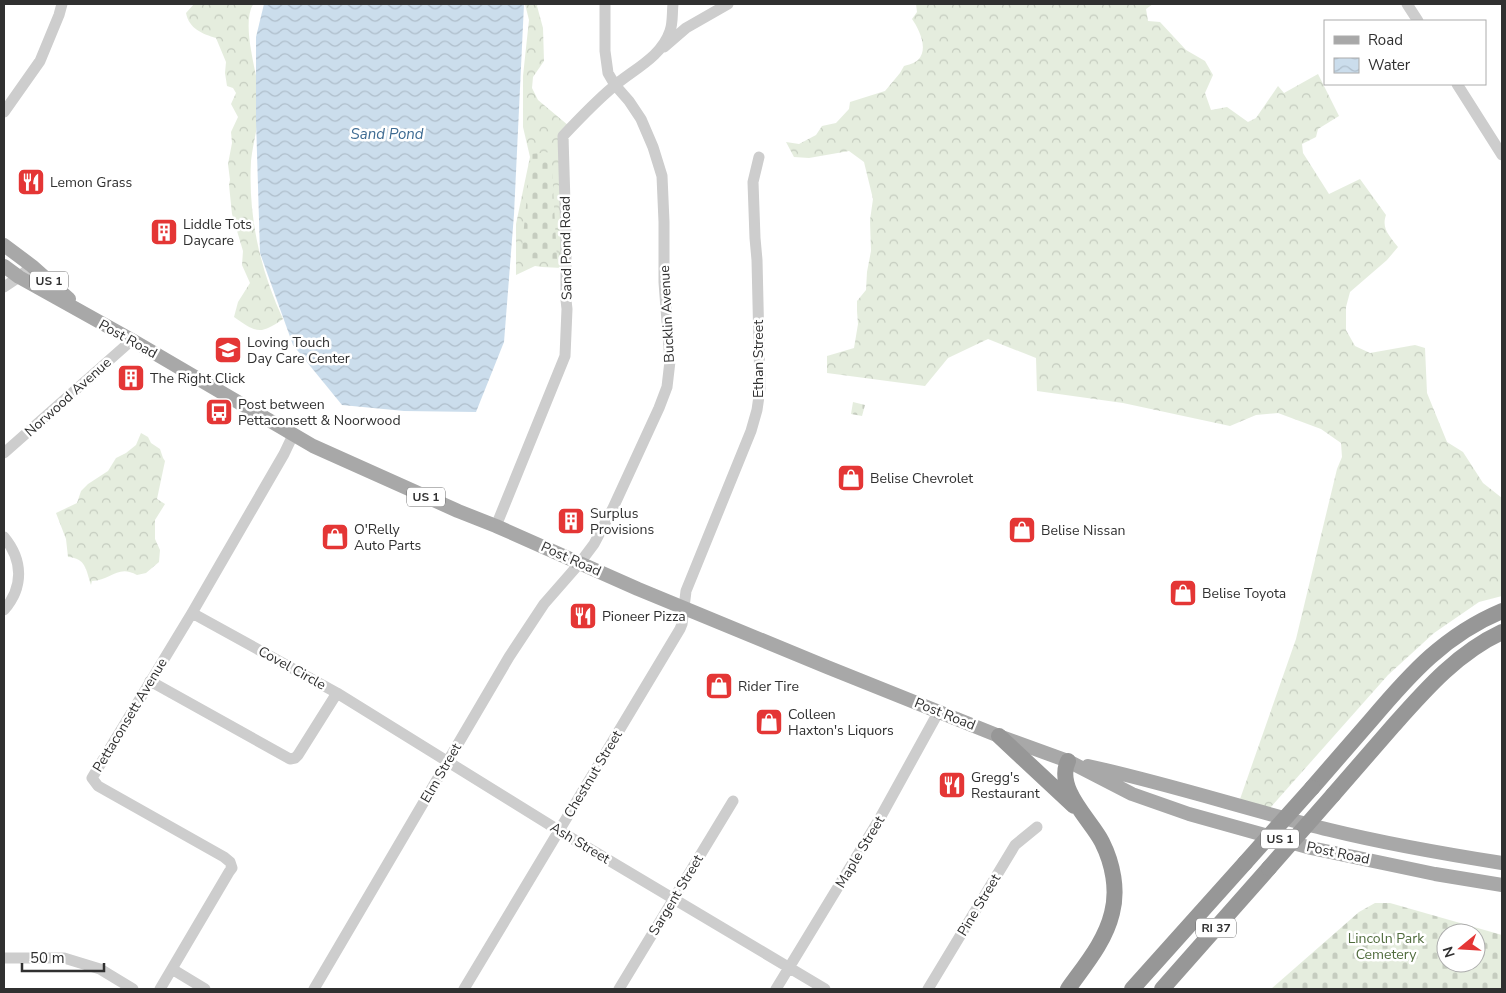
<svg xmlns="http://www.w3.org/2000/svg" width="1506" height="993" font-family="'Nunito Sans',sans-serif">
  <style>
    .forest { fill: url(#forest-crowns) }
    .cemetery { fill: url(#cemetery-stones); fill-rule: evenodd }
    .water { fill: url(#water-waves) }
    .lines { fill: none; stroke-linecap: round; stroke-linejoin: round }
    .minor { stroke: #cdcdcd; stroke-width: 11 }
    .major { stroke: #a8a8a8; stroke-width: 14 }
    .highway { stroke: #979797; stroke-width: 16 }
    .highway-bridge { stroke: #979797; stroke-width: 16 }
    .labels { text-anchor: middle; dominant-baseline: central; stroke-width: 5; stroke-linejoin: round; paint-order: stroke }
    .shield { fill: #fff; stroke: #6e6e6e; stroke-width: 1 }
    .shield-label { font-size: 12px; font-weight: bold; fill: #303030 }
    .poi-label { font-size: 14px; fill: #303030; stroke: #fff; text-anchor: start }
    .street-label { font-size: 14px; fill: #303030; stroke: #fff }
    .park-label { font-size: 14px; fill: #506c3d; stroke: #fff }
    .water-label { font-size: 15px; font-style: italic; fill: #3e6b92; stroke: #fff }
  </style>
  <defs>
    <pattern id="forest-crowns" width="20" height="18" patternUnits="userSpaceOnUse" patternTransform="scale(1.25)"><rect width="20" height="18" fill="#e5edde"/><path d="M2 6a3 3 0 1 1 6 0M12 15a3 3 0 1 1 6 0" fill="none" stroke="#c5ccbf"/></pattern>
    <pattern id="cemetery-stones" width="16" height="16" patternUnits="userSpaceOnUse" patternTransform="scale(1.25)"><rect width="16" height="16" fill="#e5edde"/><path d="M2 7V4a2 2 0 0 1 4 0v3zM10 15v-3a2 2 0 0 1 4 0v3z" fill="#c5ccbf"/></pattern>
    <pattern id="water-waves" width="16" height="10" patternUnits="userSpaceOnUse" patternTransform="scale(1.25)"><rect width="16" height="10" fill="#cbddec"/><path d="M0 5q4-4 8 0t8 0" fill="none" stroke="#afbecb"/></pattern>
  </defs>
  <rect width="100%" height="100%" fill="#fff"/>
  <path class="forest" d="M194,4H253C240,28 260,78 260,105C259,123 253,142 251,161C248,216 260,270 283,319C260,335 257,333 234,317L238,302L250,283L242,265L243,251L232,214L229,185L230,180L228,164L232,143L231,132L238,117L231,104L236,93L233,88L227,86L225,73L226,62L216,38C203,34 189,29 186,13Z
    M525,4H538L537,6L543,28L544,61L533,77L532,88L538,100L569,126L562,268L542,267L535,266L516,275V224L530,157L523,127V76L529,20Z
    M916,4H1153L1146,9L1148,21L1160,22L1186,50L1205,61L1213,75L1205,93L1211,110L1227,107L1248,122L1256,118L1278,86L1284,93L1318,74L1339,116L1318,129L1316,137L1302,144L1303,153L1329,194L1360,179L1386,215C1381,229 1390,236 1398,247L1387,260L1350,292L1346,307V330L1355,346L1370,353L1415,345L1425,348L1427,393L1447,442L1463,452L1483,483L1502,498V596L1479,602L1434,633L1388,675L1270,808L1239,802L1296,639L1337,469L1342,457L1341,443L1321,429L1278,413L1256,415L1230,426L1123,403L1037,391L1036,358L988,339L948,358L925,386L827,373V356L854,348L858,324L857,311V301L866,290L867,272L871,251L870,220L873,199L864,162L849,151L809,158L794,157L786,142L799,144L816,135L822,126L836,123L849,109L850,102L885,91L900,73L904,66C908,65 915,63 918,60C929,49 919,29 912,19L917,12Z
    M141,433L148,437L151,443L160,449L163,458L165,461L157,499L165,504L155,520V539L160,550L159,562L146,573L137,575C118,564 111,580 92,581L91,585C86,570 86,558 68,557L66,539L56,513L77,503L81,491L88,484L108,471L116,458L126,453L136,445Z"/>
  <path class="cemetery" d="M551,152L557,259L521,258L531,154Z
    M853,402L865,405L862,416L851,414Z
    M1375,903H1390L1502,935V989H1271L1359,912ZM1446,933H1476V963H1446Z"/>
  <path class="water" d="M264,4H524L514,214L504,342L476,412L404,411L342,405L293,345L260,253L256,120V37Z"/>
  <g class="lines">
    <path class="minor" d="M1407,4L1418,21
      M664,47L686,28L728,4
      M1457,84L1502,155
      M4,112L40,61L59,15L62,4
      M4,287L19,277L32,266
      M4,453L132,340
      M496,526L565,356L567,309L566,300V237L563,136C579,119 595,102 613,87C632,70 661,58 670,31C673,23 672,12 673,4
      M4,537C23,560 24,587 4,610
      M192,613L337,693L558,830L825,989
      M150,681L290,759L295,758L298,755L337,693
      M4,958H64L100,969L133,989
      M172,969L205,989
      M160,989L229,872L232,868L230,862L224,857L98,786L92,778L192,613L284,454L293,435
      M314,989L509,657L544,604L579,564L594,544L613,508L659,408L667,387L670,361L664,282V222L662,176L653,147L641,119L629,101L615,85L608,73L605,51V4
      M464,989L680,629L682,624L686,591L751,431L757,410L760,389L757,260L755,238L753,182L759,157
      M619,989L733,801
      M776,989L880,818L939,711
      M928,989L1015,845L1037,827"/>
    <path class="major" d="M4,245L32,266L69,299
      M4,266L19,277L132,340L313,446L458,511L496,526L638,589L827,667L999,736L1068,761L1132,794L1189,814L1311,848L1435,874L1502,885
      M1088,766C1170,784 1249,810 1330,830C1387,844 1445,854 1502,863"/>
    <path class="highway" d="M999,736L1074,806
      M1068,761C1055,789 1091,820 1102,842C1113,864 1118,890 1112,913C1105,942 1085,965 1068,989
      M1312,788C1332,765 1352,742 1372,719C1411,673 1445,635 1502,611
      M1333,795C1353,772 1373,749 1393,726C1425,690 1457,653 1502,632
      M1132,989L1245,863
      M1162,989L1269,868"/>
    <path class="highway-bridge" d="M1245,863L1312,788
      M1269,868L1333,795"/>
  </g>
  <defs>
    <g id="restaurant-square" transform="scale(1.4375)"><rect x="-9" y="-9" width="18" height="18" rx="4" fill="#e43635" stroke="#fff"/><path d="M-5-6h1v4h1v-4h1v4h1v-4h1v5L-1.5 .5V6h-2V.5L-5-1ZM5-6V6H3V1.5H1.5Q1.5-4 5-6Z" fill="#fff"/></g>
    <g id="building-square" transform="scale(1.4375)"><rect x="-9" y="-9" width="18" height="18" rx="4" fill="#e43635" stroke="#fff"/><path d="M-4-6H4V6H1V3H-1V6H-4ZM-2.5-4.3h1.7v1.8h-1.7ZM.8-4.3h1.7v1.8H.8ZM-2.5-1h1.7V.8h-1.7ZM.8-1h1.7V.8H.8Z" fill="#fff"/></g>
    <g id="school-square" transform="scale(1.4375)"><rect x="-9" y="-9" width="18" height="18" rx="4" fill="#e43635" stroke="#fff"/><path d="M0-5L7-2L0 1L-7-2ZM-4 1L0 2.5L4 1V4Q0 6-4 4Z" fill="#fff"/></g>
    <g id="bus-square" transform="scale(1.4375)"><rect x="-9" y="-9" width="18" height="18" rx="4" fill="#e43635" stroke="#fff"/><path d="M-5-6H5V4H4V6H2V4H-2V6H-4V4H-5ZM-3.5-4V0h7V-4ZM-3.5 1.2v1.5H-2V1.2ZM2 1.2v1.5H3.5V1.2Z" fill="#fff"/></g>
    <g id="shop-square" transform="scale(1.4375)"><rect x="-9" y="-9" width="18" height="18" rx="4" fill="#e43635" stroke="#fff"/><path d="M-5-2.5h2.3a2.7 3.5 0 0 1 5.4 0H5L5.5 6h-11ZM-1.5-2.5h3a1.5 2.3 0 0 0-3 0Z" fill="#fff"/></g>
  </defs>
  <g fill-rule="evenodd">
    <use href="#restaurant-square" x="31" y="182"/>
    <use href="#building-square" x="164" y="232"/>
    <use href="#school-square" x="228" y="350"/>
    <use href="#building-square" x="131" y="378"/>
    <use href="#bus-square" x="219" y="412"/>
    <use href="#shop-square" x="851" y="478"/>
    <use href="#building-square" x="571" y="521"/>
    <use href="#shop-square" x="1022" y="530"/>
    <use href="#shop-square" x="335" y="537"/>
    <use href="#shop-square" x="1183" y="593"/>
    <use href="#restaurant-square" x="583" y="616"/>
    <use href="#shop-square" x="719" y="686"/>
    <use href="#shop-square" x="769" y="722"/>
    <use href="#restaurant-square" x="952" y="785"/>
  </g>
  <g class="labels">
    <g class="shield">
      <rect x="30" y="271.5" width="38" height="19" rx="4"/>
      <rect x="407" y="487.5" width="38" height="19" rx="4"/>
      <rect x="1261" y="829.5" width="38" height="19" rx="4"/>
      <rect x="1196" y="918.5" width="40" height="19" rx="4"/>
    </g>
    <g class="shield-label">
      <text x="49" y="281">US 1</text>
      <text x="426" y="497">US 1</text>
      <text x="1280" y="839">US 1</text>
      <text x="1216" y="928">RI 37</text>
    </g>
    <g class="poi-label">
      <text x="50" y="182">Lemon Grass</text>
      <text x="183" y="224">Liddle Tots<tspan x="183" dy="16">Daycare</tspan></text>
      <text x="247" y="342">Loving Touch<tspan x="247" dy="16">Day Care Center</tspan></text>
      <text x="150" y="378">The Right Click</text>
      <text x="238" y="404">Post between<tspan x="238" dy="16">Pettaconsett &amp; Noorwood</tspan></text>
      <text x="870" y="478">Belise Chevrolet</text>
      <text x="590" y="513">Surplus<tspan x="590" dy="16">Provisions</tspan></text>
      <text x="354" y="529">O'Relly<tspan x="354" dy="16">Auto Parts</tspan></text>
      <text x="1041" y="530">Belise Nissan</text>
      <text x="1202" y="593">Belise Toyota</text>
      <text x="602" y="616">Pioneer Pizza</text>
      <text x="738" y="686">Rider Tire</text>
      <text x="788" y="714">Colleen<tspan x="788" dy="16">Haxton's Liquors</tspan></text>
      <text x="971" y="777">Gregg's<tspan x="971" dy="16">Restaurant</tspan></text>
    </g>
    <g class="street-label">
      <text transform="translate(566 248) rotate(-91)">Sand Pond Road</text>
      <text transform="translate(667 314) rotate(-93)">Bucklin Avenue</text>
      <text transform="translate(128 339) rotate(29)">Post Road</text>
      <text transform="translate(758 359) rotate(-90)">Ethan Street</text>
      <text transform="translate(68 397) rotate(-42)">Norwood Avenue</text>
      <text transform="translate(571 559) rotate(24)">Post Road</text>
      <text transform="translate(292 668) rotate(29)">Covel Circle</text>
      <text transform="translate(945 714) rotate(22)">Post Road</text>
      <text transform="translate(130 715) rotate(-59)">Pettaconsett Avenue</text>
      <text transform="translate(441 773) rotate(-60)">Elm Street</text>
      <text transform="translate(593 774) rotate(-59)">Chestnut Street</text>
      <text transform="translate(580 843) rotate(31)">Ash Street</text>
      <text transform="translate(860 852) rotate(-59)">Maple Street</text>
      <text transform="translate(1338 853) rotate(12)">Post Road</text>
      <text transform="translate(676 895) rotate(-59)">Sargent Street</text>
      <text transform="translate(979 905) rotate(-59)">Pine Street</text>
    </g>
    <g class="park-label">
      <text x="1386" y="938">Lincoln Park<tspan x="1386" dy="16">Cemetery</tspan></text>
    </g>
    <g class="water-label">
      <text x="387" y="134">Sand Pond</text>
    </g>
  </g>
  <rect width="1506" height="993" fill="none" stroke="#303030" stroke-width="10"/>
  <rect x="1324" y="20" width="162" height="65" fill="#ffffff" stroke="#acacac"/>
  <rect x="1334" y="36" width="25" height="8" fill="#a8a8a8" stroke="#acacac"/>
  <text x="1368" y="45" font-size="15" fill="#303030">Road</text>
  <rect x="1334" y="58" width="25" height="15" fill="url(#water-waves)" stroke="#acacac"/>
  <text x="1368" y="70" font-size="15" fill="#303030">Water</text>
  <g transform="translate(1461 948) rotate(252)"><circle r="24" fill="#ffffff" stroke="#acacac"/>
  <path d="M0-4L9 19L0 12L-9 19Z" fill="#e43635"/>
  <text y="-8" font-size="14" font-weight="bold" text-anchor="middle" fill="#303030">N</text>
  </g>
  <path d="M22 963v8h82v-8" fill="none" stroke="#303030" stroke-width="2.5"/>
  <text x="30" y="963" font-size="15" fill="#303030" stroke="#ffffff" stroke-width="4" paint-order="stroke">50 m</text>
</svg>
